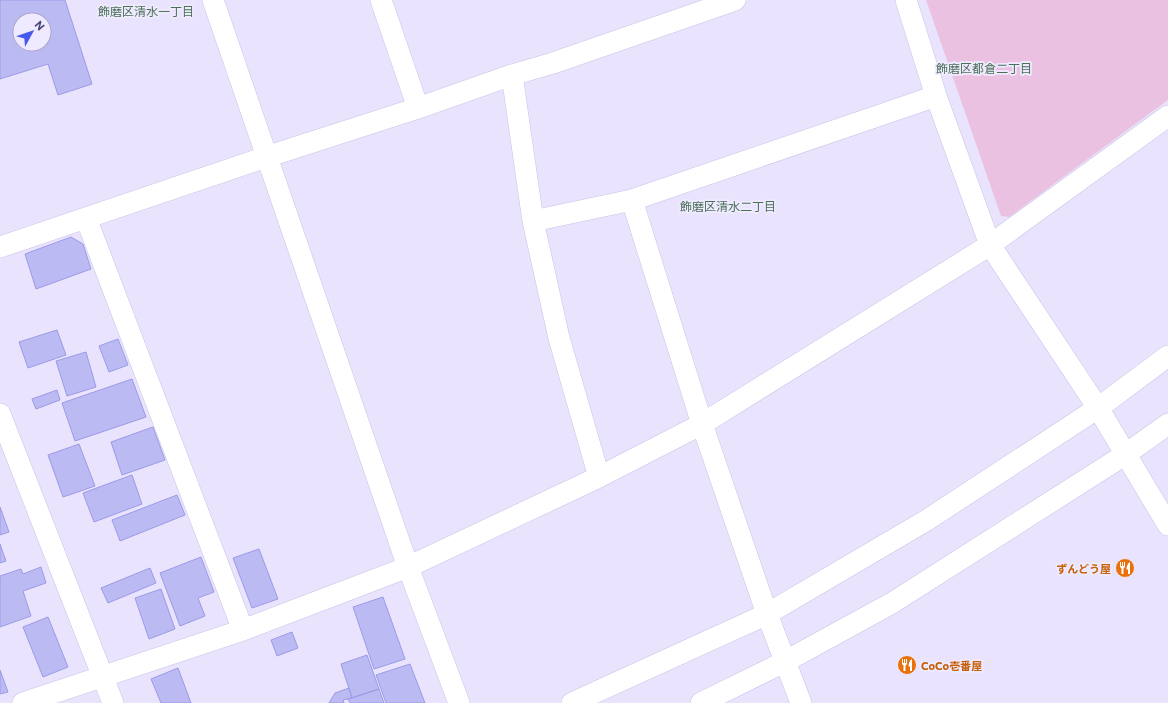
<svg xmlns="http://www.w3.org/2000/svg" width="1168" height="703" font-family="Commissioner,'Noto Sans JP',sans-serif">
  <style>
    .green { fill: #ebc1e1 }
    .building { fill: #bcbaf3; stroke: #9c9ae6; fill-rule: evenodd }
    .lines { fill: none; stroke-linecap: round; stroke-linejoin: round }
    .minor-casing { stroke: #c8c3e6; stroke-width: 22 }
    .minor { stroke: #fff; stroke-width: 21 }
    .labels { text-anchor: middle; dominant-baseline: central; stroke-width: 3.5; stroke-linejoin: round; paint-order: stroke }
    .food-label { font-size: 11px; font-weight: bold; fill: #c56008; stroke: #efeaff; text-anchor: end }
    .neighbourhood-label { font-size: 12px; fill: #4a7056; stroke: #efeaff }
  </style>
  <rect width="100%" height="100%" fill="#e9e3fd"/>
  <path class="green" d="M926,0H1168V100L1009,217L1001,216Z"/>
  <path class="building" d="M0,0H65L92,84L58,95L48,64L0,79ZM20,20H44V44H20Z
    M71,237L83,244L91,269L36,289L25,254Z
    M57,330L66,355L28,368L19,342Z
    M118,339L128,365L109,372L99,346Z
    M86,352L96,387L67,396L56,361Z
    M132,379L146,417L75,441L62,403Z
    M57,390L60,400L36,409L32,399Z
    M153,427L165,460L122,475L111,442Z
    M79,444L95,486L63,497L48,455Z
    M132,475L142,504L94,522L83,493Z
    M177,495L185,515L120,541L112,520Z
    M0,507L9,532L0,535Z
    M0,544L6,561L0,563Z
    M259,549L278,599L252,608L233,558Z
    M201,557L214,592L198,598L205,616L180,626L160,573Z
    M41,567L46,583L23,591L31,616L0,627V576L21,569L23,574Z
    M150,568L156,583L108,603L101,588Z
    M161,589L175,629L149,639L135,598Z
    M383,597L405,659L374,669L353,607Z
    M48,617L68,667L43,677L23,627Z
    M292,632L298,648L277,656L271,640Z
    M367,655L379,689L352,698L341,664Z
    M410,664L425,703H386L376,675Z
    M178,668L191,703H161L151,679Z
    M0,670L8,692L0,694Z
    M349,688L352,698L343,700L344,703H329L335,693Z
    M379,689L384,703H350L348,699Z"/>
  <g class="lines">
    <g class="minor-casing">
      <path id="minor" d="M213,0L408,567L459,703
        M381,0L418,108
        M906,0L936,96L990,245L1098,408L1168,525
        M512,75L533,221L559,338L599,477
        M632,200L702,424L767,614L801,703
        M86,218L243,630
        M533,221L632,200L936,96
        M0,247L266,157L418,108L512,75L553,63L735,0
        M0,414L113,703
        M23,703L243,630L408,567L599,477L702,424L990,245L1168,116
        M572,703L767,614L927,520L1098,408L1168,356
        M701,703L786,661L892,603L1126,454L1168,424"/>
    </g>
    <use href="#minor" class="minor"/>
  </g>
  <defs>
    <g id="restaurant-disc" transform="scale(1)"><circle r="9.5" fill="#e8710a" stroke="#efeaff"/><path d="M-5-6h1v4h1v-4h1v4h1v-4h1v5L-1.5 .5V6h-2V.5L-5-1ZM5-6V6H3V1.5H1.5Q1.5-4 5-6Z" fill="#fff"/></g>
  </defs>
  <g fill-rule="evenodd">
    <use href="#restaurant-disc" x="1125" y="568"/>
    <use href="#restaurant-disc" x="907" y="665"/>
  </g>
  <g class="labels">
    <g class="food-label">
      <text x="1111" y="568">ずんどう屋</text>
      <text x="921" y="665" text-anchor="start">CoCo壱番屋</text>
    </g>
    <g class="neighbourhood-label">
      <text x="146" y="11">飾磨区清水一丁目</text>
      <text x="984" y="68">飾磨区都倉二丁目</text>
      <text x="728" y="206">飾磨区清水二丁目</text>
    </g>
  </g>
  <g transform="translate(32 32) rotate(50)"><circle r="19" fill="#efeaff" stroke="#aca9c8"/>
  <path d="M0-3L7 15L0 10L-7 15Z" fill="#455aea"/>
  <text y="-6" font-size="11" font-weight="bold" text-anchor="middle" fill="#484875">N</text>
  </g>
</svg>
